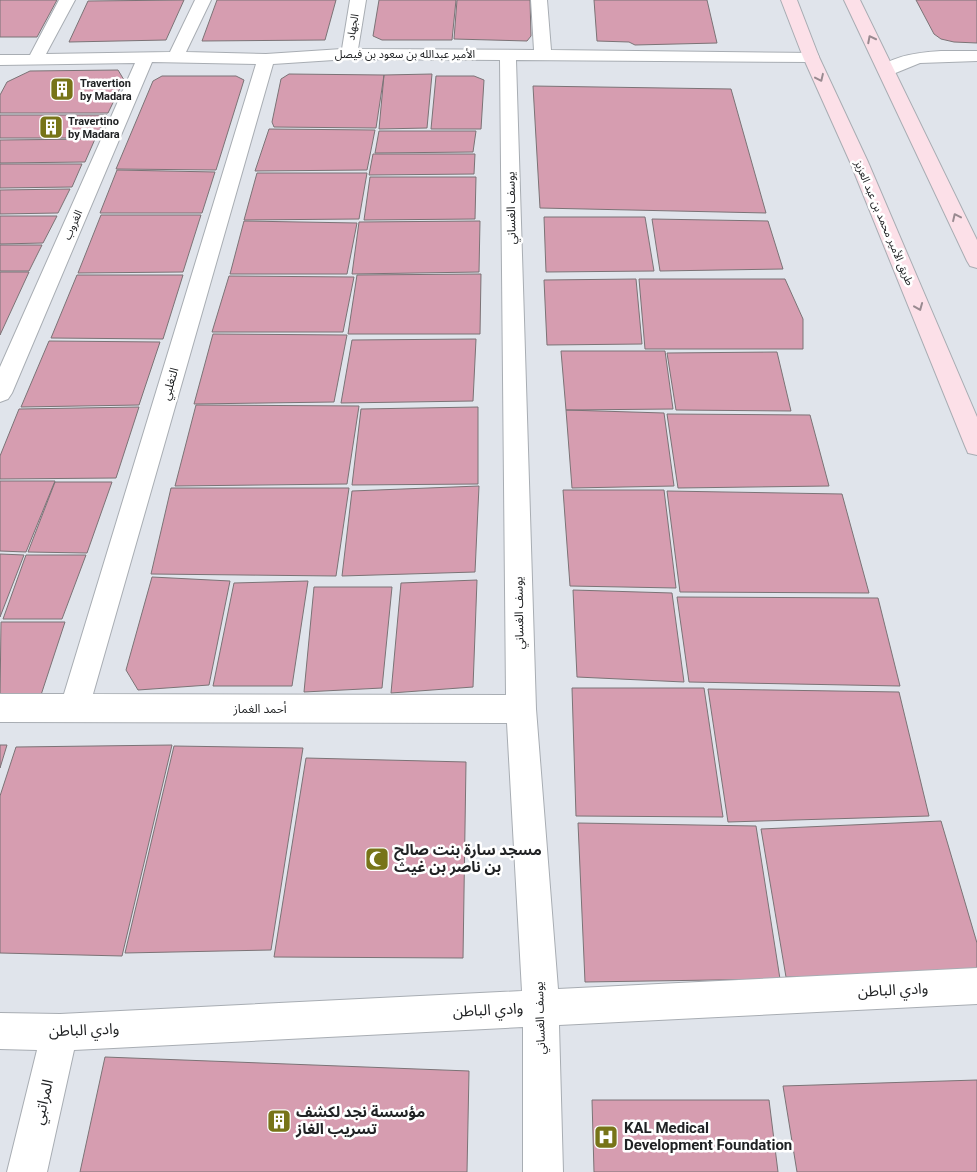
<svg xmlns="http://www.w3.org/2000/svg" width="977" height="1172" font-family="Roboto,'Noto Sans Arabic',sans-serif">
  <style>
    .building { fill: #d69db0; stroke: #7b7376 }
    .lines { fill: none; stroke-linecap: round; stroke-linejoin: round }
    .street-casing { stroke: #a8adb3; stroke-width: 2 }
    .secondary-casing { stroke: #a8adb3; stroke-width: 2 }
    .street { fill: #fff; fill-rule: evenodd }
    .secondary { fill: #fce0e8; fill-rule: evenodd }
    .oneway { stroke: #998a90 }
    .labels { text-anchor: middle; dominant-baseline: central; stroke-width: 5; stroke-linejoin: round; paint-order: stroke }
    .far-street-label { font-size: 11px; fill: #202224; stroke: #fff }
    .far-poi-label { font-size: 11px; font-weight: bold; fill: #202224; stroke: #fff; text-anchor: start }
    .street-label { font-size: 12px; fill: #202224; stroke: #fff }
    .near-poi-label { font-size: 15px; font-weight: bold; fill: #202224; stroke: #fff; text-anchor: start }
    .near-street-label { font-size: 15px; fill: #202224; stroke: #fff }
  </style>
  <rect width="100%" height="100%" fill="#e0e4eb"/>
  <path class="building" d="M0,0H57L37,37H0Z
    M184,0L166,40L69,42L88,1Z
    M217,0H336L325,40L202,41Z
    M379,0H456L452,40H382L373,36Z
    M457,0H530L531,36L527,41L454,39Z
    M594,0H707L717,43L635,45L629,42L597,41Z
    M916,0H977V43L954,42L941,39L934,34Z
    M118,70L124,80L108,113H0V95L7,82L30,71Z
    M289,74L384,75L376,128L274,127L272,122L281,79Z
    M432,74L427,128L379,129L384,75Z
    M162,76H236L244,80L216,170L116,169L153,81Z
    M436,76H474L484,80L481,129H431Z
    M533,86L731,89L766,213L540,208Z
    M0,115H107L96,138H0Z
    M269,129L375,130L367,170L255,171Z
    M379,131H476L473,152L375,153Z
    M95,139L85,162L0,163V140Z
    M373,154H475L474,174L369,175Z
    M0,164H82L72,187L0,188Z
    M117,170L215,172L202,213H100Z
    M257,173H367L359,219L244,220Z
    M370,177H476L475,219L364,220Z
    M70,189L58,213L0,214V190Z
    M101,215H201L183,272L78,273Z
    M0,216H57L43,243L0,244Z
    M544,217H645L654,271L546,272Z
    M652,219L768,221L783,269L660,271Z
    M244,221L357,223L347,274H230Z
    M480,221L479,272L352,274L359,222Z
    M0,245H42L29,271H0Z
    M0,272H29L0,335Z
    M481,274L480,334H348L357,275Z
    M77,275H183L163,339L51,338Z
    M229,276L354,277L343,332H212Z
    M636,279L642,344L547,345L544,280Z
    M639,279H785L803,319V349H645Z
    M213,334L347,335L334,402L194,404Z
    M476,339L473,401L341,403L352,340Z
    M49,341L160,342L139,405L21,407Z
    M561,351H665L673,409L566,410Z
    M777,352L791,411L676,410L667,353Z
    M196,405L359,406L347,484L175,486Z
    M139,407L116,478L0,479V456L19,409Z
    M478,407V484L352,485L361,409Z
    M566,410L664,413L674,486L572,488Z
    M667,414L810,415L829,486L678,488Z
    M0,481H55L26,552L0,551Z
    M55,482H112L87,553L28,552Z
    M479,486L475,572L342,576L352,491Z
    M171,488H349L336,576L151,574Z
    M563,490H664L676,588L570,586Z
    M667,491L842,494L869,593L680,592Z
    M0,554L24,555L0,617Z
    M26,555H86L62,619H3Z
    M152,577L230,581L209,685L138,690L126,670Z
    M477,580L473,687L391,693L401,583Z
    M308,581L292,686H213L234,583Z
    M314,587H392L382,688L304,692Z
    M573,590L672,593L684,682L577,677Z
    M677,597L878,598L900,686L689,682Z
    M1,622H65L40,698H0Z
    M572,688H704L723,817L576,816Z
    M708,689L899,692L929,816L728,822Z
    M0,745H7L0,768Z
    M172,745L122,956L0,953V796L16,747Z
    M174,746L303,748L271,950L125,953Z
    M306,758L466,762L463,958L274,957Z
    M941,821L977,943V975L786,977L761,829Z
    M578,823L756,826L780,979L585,982Z
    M105,1057L469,1071L467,1172H80Z
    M977,1080V1172H797L783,1086Z
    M592,1100H769L778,1172H594Z"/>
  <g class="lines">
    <g class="street-casing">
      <path id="street" d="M59,0H75L46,54L170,52L195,0H211L186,52L266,54L342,49L350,0H366L358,49L534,50L531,0H547L551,50L817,53L819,57L817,61L811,62L516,60L536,709L558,989L977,968V1004L559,1025L563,1172H523V1027L74,1050L47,1172H7L37,1050L0,1049V1013L60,1014L522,991L507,723L0,722V694H64L256,64L152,62L12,393L8,399L0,402V367L135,63L0,65V55H30ZM349,59L500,60L506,695L93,694L273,64Z
        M941,51H977V61L920,63L893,74H881L879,70C889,55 925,52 941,51Z"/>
    </g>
    <g class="secondary-casing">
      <path id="secondary" d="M781,0H797L819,57L868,162L977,417V455L968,453L965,446L850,162L803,57Z
        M844,0H860L977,240V268L970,266L967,261Z"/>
    </g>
    <use href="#street" class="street"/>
    <use href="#secondary" class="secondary"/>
  </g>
  <defs><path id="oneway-chevron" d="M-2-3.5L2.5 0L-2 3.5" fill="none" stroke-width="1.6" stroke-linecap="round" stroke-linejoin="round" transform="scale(1.25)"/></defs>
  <g class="oneway">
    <use href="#oneway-chevron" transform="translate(871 39) rotate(-117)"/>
    <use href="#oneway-chevron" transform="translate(820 78) rotate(65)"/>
    <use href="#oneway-chevron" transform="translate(956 217) rotate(-115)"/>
    <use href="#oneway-chevron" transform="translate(919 307) rotate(68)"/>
  </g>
  <defs>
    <g id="building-square" transform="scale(1.25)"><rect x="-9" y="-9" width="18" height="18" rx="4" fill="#777418" stroke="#fff"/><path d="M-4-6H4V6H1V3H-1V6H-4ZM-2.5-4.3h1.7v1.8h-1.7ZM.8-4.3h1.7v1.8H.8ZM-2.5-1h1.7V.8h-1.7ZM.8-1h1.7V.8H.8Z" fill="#fff"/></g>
    <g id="mosque-square" transform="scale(1.25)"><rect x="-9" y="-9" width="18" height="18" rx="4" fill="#777418" stroke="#fff"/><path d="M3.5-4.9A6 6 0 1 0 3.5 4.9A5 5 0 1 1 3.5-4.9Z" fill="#fff"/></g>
    <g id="hospital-square" transform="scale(1.25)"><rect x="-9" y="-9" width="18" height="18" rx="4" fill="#777418" stroke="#fff"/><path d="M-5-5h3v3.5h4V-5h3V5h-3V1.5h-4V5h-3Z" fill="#fff"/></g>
  </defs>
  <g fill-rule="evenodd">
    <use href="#building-square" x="62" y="89"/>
    <use href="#building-square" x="51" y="127"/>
    <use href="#mosque-square" x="377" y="859"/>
    <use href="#building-square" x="279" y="1121"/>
    <use href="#hospital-square" x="606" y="1137"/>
  </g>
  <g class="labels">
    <g class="far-street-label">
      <text transform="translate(353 27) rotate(-80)">الجهاد</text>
      <text x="405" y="54">الأمير عبدالله بن سعود بن فيصل</text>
      <text transform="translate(884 223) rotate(67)">طريق الأمير محمد بن عبد العزيز</text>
      <text transform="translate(73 225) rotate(-66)">الغروب</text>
    </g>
    <g class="far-poi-label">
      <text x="80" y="83">Travertion<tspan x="80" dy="13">by Madara</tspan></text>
      <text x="68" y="121">Travertino<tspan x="68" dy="13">by Madara</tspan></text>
    </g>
    <g class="street-label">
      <text transform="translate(511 208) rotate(-91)">يوسف الغساني</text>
      <text transform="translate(170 384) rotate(-74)">التغلبي</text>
      <text transform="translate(519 613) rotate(-91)">يوسف الغساني</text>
      <text x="260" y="709">أحمد الغماز</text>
      <text transform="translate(540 1018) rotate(-92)">يوسف الغساني</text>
    </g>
    <g class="near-poi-label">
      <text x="394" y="850">مسجد سارة بنت صالح<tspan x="394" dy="17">بن ناصر بن غيث</tspan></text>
      <text x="296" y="1112">مؤسسة نجد لكشف<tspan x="296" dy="17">تسريب الغاز</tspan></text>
      <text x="624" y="1128">KAL Medical<tspan x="624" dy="17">Development Foundation</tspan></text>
    </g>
    <g class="near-street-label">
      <text transform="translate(893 990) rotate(-3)">وادي الباطن</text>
      <text transform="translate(488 1010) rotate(-3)">وادي الباطن</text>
      <text transform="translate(84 1030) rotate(-2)">وادي الباطن</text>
      <text transform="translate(43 1102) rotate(-77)">المراتبي</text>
    </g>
  </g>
</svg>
